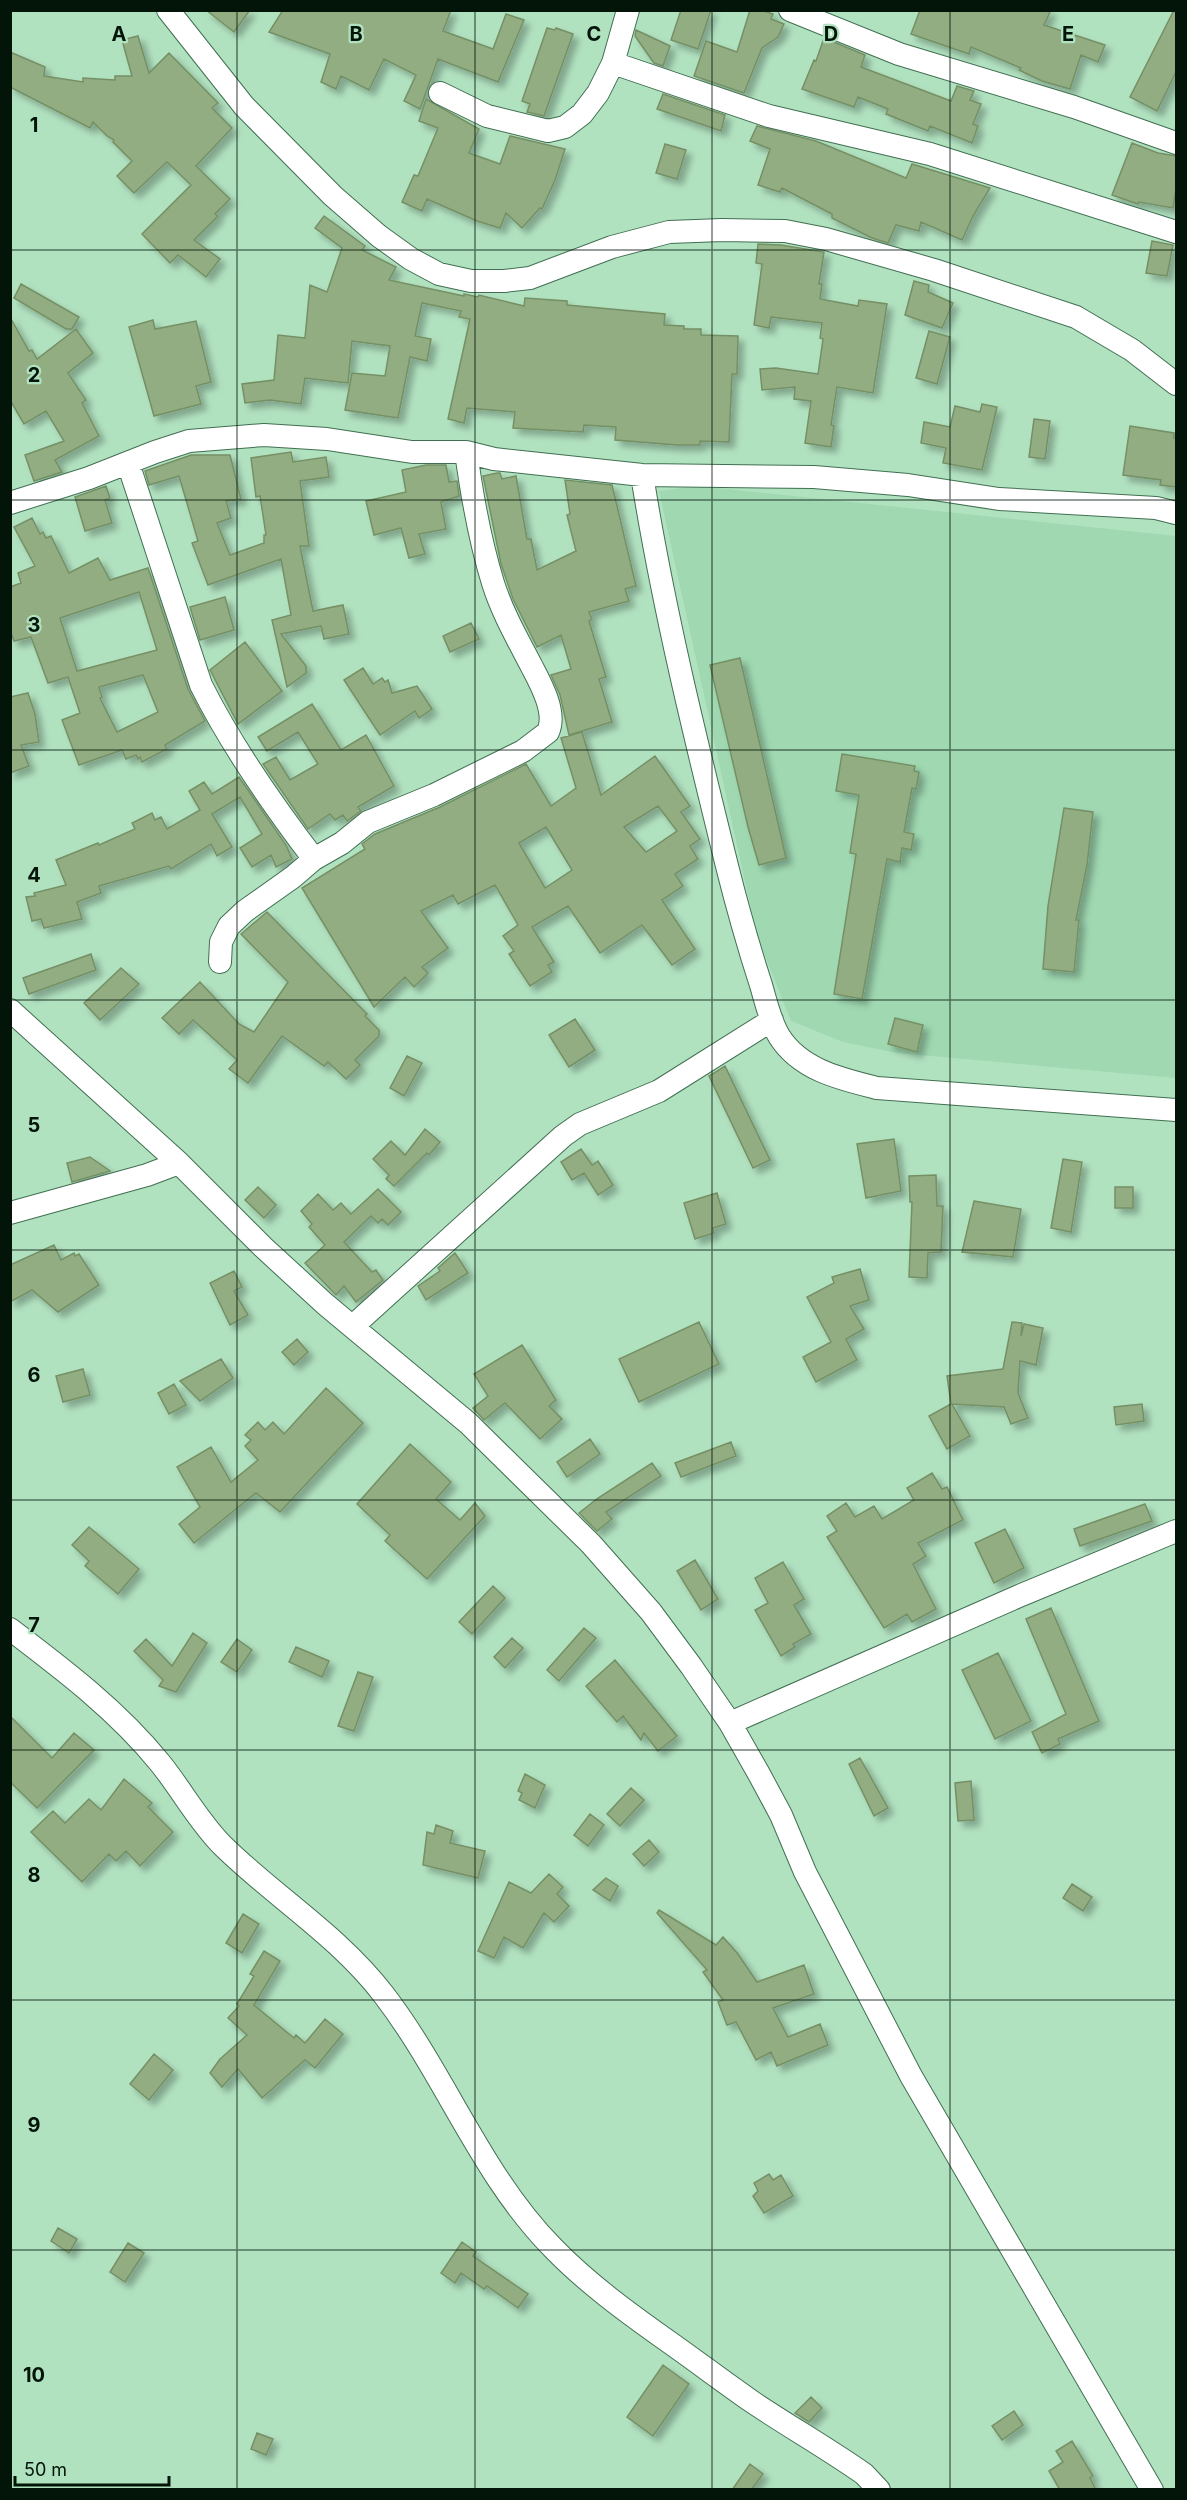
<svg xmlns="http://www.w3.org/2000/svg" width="1187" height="2500" font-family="Inter,sans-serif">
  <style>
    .built { fill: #9fd8b1 }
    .building { fill: #91ad81; stroke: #759065; stroke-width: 1.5; fill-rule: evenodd; filter: url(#shadow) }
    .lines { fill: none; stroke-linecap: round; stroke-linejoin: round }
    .minor-casing { stroke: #416f51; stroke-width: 24 }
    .minor { stroke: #fff; stroke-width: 22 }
    .grid { fill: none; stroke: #031409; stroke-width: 1.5; stroke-opacity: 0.55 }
    .grid-label { font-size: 20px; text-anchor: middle; font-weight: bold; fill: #031409; stroke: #b1e2c0; stroke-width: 4.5; stroke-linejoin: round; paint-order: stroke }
  </style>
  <defs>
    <filter id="shadow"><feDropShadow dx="5.5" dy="5.5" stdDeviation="3" flood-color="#0004"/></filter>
  </defs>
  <rect width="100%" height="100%" fill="#b1e2c0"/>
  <path class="built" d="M698,486L1176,536V1078L897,1053L843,1042L791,1021L757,936L659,491Z"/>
  <path class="building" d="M206,10H250L234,32Z
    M283,10H451L443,31L493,49L506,14L524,20L498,82L438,59L420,109L404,101L416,75L384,59L369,90L341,76L336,89L321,82L330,54L269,32Z
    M681,10H711L698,49L671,40Z
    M750,10H761L773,14L771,19L784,24L778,37L762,48L744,93L694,76L706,41L737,52Z
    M920,10H1051L1044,25L1105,45L1098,62L1081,55L1070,89L1042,81L1019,70L1021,68L971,47L969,54L911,34Z
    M1174,10H1176V72L1157,111L1130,97Z
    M547,28L555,30L556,28L573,34L544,116L527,112L530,104L522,101Z
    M636,30L670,46L663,66L654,63L635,36Z
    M138,36L149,73L169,53L218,103L212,108L232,128L196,166L230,199L215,214L218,216L194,240L220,259L206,277L178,255L170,263L142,234L191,185L167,162L134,193L117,176L132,161L113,142L114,140L107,136L93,122L90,128L10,87V52L45,67L44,76L83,82V78L115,80V76H132L122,40Z
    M824,38L865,55L861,67L951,101L957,86L974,91L970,100L981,104L973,124L978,126L972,143L930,126L928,131L886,114L888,109L858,97L854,107L802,89L814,60L816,61Z
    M663,94L725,115L721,131L657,109Z
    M426,99L479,129L469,153L500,164L510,136L565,149L555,180L542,209L540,208L522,228L506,213L500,228L477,221L427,199L422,211L402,202L414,175L418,176L438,128L419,121Z
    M757,126L816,141L906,178L912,164L990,188L973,216L962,240L921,222L919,231L896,225L888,243L872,238L832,218V214L782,188L780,192L758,185L770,149L750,141Z
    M1132,143L1158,153L1176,156V188L1173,208L1139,202L1138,204L1112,195Z
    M665,144L686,150L677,179L656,173Z
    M324,216L365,246L362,250L396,267L389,280L464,296V294L478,297L479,295L524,306L525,298L567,301V305L665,314L664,325L684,326V329H701V335L738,336L737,374H732L729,442L700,441V445H677L615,440L616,427L584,425L583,432L513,428L515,412L467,408L464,423L448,419L470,319L459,317L461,311L422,303L415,336L431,339L427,361L410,357L398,418L345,410L352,373L385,376L390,346L352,341L348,383L305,378L301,404L270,400L245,403L242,384L274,380L278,335L305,338L310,285L327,292L342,248L315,228Z
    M1152,241L1173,245L1167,276L1146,273Z
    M758,244L781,245L824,252L819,284H822L820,299L858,306L859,300L887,304L873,393L837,387L831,425L834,426L831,447L805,443L811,401L794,399L795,387L762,390L760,369L776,368L818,374L823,339L820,338L822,323L771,317L769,328L754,325L762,264L756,263Z
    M914,281L929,285L928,292L953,303L942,328L905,315Z
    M21,284L79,317L72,329H66L14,298Z
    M10,317L29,351L32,350L37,359L76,329L93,353L68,373L86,400L82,403L99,436L55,460L62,472L34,481L25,455L64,441L46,411L24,424L10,400Z
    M153,320L155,329L196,321L211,382L196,386L201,404L154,416L129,327Z
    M929,331L950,337L937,384L916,378Z
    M982,404L997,407L982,470L943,463L946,448L921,443L924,422L950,427L955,406L980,412Z
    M1034,419L1050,421L1045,459L1029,457Z
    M1130,426L1174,433V438H1176V487L1160,485L1161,480L1123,475Z
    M291,452L293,462L326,457L329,477L300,481L309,546H300L313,611L343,605L349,634L324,639L321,626L281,634L306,666V673L287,687L272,620L291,615L281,559L208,585L192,543L198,541L179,476L149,485L145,471L191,455H230L241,499L226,501L231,518L217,523L230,555L264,543V535H266L260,496L256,497L251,458Z
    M426,465H446L449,482L457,481L459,496L441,502L446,529L419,534L425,554L409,558L401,528L374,535L366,501L406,492L402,470Z
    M497,473H500L502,479L516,476L527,539H531L537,570L576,551L567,515L570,514L565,480L612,485L636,586L625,589L629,601L589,612L592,619L589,621L606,677L599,679L612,722L569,735L560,695L551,675L571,669L561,635L537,647L513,599L501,564L483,476Z
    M106,486L110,498L105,500L112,523L85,531L75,497Z
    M32,518L40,534L43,532L46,538L51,536L69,573L98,558L110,580L148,568L188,689L205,721L165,745L167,749L142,762L140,757L138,759L136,755L126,759L122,750L79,765L62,720L80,713L68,677L48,683L31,637L14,641L10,630V587L21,583L18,573L35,566L14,527ZM139,592L157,650L77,671L60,618ZM143,675L158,712L117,732L100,698L102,697L99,687Z
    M225,597L234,630L200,640L190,607Z
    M471,623L479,639L450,652L443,636Z
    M245,642L282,691L238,724L210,670Z
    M740,658L786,858L759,865L748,827L710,665Z
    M363,668L373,684L382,678L385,682L388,680L392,693L417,686L432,709L419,718L415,711L380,735L344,680Z
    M28,693L35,714L39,742L21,745L29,766L10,773V697Z
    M312,704L341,750L366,735L394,786L358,807L361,811L347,821L343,815L335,820L330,814L308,829L263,764L276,757L290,780L318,764L298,732L267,751L258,737Z
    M582,732L601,795L655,756L690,806L681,812L700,839L690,846L698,859L675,874L683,886L662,900L695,949L672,965L642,925L600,953L568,906L532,927L554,962L548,965L552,972L530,986L509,954L514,951L503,936L518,925L495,885L458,904L453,895L421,911L448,948L422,967L428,973L414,987L405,977L374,1007L302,888L365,849L362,844L375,834L440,807L526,764L551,806L576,788L561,738ZM658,806L677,831L646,852L624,827ZM546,827L572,870L545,888L519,843Z
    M842,754L915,766L914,771L919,772L916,789L912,788L904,832L914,834L911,850L902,848L900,862L887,859L862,999L834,994L856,854L850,853L859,795L836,791Z
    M239,777L286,845L292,859L276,867L271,855L252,867L240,848L262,834L240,797L212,814L232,847L217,856L211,844L171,869L169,866L99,886L101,893L77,902L82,919L44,928L41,919L32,921L26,897L35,896L34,893L66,885L56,860L98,843L99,845L135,829L132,823L152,813L155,820L161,817L167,829L200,810L189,791L204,782L212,794Z
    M1064,808L1093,812L1087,865L1076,920H1079L1074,972L1043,969L1048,906Z
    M267,912L367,1014L365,1016L379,1030V1036L355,1060L360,1065L346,1079L328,1062L324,1066L282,1036L248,1083L229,1069L237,1060L193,1020L179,1034L162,1018L200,982L239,1024L254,1032L288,982L241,934Z
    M91,954L96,970L29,994L23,978Z
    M121,968L139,984L100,1020L84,1003Z
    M895,1018L923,1025L917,1052L888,1044Z
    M575,1019L595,1050L569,1067L549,1035Z
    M407,1056L422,1063L404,1096L390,1088Z
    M725,1066L770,1160L753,1168L709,1076Z
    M425,1129L440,1142L429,1155L427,1153L394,1186L386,1179L389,1175L373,1159L391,1141L405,1155Z
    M894,1139L901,1191L866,1198L857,1144Z
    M581,1149L592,1165L598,1161L613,1185L598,1195L584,1173L572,1180L561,1162Z
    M90,1157L110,1171L72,1182L67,1163Z
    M1063,1159L1082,1162L1071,1232L1051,1228Z
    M936,1175L937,1206H943L941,1252L928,1253L927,1278L909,1277L912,1202H910L909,1176Z
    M258,1187L276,1205L264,1218L245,1200Z
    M1115,1187H1133V1208H1115Z
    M378,1189L401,1212L388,1225L382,1219L378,1223L371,1216L344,1242L372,1272L376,1270L383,1280L356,1302L344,1286L336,1295L305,1263L325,1245L309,1227L312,1224L301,1211L318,1194L333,1210L341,1203L351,1214Z
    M717,1193L726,1224L713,1228L714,1233L695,1239L684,1203Z
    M974,1201L1021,1209L1013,1257L962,1252Z
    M54,1245L61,1260L74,1253L75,1256L79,1254L99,1285L58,1312L32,1290L10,1302V1265Z
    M455,1253L468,1273L426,1300L418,1286L440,1271L438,1268Z
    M860,1269L869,1300L850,1306L864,1329L846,1339L857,1360L816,1382L803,1357L831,1342L807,1297L834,1283L832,1277Z
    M234,1271L242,1287L234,1291L248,1315L230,1325L210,1283Z
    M699,1322L719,1364L639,1402L619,1359Z
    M1012,1322L1022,1323L1021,1336L1024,1324L1043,1328L1036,1365L1020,1361L1018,1393L1028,1418L1011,1424L1004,1407L952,1404L970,1436L947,1449L929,1416L951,1404L947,1376L1003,1369Z
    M297,1339L308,1352L294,1365L282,1352Z
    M522,1345L556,1400L549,1406L562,1419L540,1439L505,1403L484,1420L473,1408L488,1396L474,1374Z
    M221,1359L233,1378L200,1401L180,1381Z
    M83,1369L90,1395L63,1402L56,1376Z
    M174,1384L186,1405L169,1414L158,1393Z
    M326,1388L363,1423L280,1512L256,1493L194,1543L179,1524L200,1507L177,1467L211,1447L231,1482L258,1460L245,1446L251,1440L245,1435L258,1422L265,1430L273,1422L284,1434Z
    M1142,1404L1144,1421L1116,1425L1114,1407Z
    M590,1439L600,1454L567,1477L557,1462Z
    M731,1442L736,1456L681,1477L675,1463Z
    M410,1444L451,1482L436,1499L460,1520L475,1503L485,1516L427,1579L385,1541L390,1535L357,1504Z
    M652,1463L661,1476L606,1512L612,1519L597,1531L579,1513L598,1498Z
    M932,1473L942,1489L947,1487L963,1520L918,1543L926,1556L913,1564L936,1609L912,1622L907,1614L884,1628L827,1537L837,1531L827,1516L846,1503L855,1517L874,1506L882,1519L914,1500L907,1488Z
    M1145,1504L1152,1521L1080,1546L1074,1529Z
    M89,1527L139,1569L118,1594L85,1566L89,1561L72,1545Z
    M1005,1529L1024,1568L994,1583L975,1543Z
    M695,1560L718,1599L701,1610L677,1571Z
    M783,1562L804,1599L794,1605L811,1634L793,1644L795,1647L781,1656L755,1610L768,1603L755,1578Z
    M493,1586L505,1598L472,1634L459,1622Z
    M1051,1608L1099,1721L1058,1739L1060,1744L1042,1753L1032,1732L1066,1714L1026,1619Z
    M584,1628L596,1638L559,1681L547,1670Z
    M193,1633L207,1643L176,1692L159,1686L163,1680L134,1651L146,1639L172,1666Z
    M512,1638L523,1648L505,1668L494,1657Z
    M237,1639L252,1650L237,1672L221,1662Z
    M296,1647L329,1661L322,1677L289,1662Z
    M998,1653L1031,1721L995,1739L962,1670Z
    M615,1660L677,1736L658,1751L644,1733L641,1740L623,1716L617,1722L586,1686Z
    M358,1672L373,1677L354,1731L338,1726Z
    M10,1716L52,1758L74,1733L94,1750L37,1808L10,1782Z
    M860,1758L888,1808L874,1816L849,1764Z
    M525,1774L545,1785L535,1808L519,1800L522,1793L518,1791Z
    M124,1779L152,1803L148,1807L173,1832L140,1866L126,1851L116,1861L109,1854L82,1882L31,1832L53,1811L65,1823L89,1799L101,1810Z
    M971,1781L974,1820L958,1821L955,1783Z
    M631,1788L644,1800L620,1826L607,1814Z
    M590,1814L604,1825L588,1846L574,1835Z
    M436,1825L453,1831L450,1843L485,1851L478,1878L423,1865L427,1832L434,1834Z
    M649,1840L659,1852L644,1866L633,1854Z
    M549,1874L563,1887L557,1894L569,1906L554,1922L544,1913L523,1948L504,1937L494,1958L478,1951L509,1882L531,1893Z
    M606,1878L618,1886L610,1901L593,1890Z
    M1072,1884L1092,1897L1083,1911L1063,1898Z
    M659,1910L716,1945L723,1937L738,1954L757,1982L804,1965L814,1994L773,2008L788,2037L820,2024L828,2045L777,2066L771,2052L756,2060L736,2022L727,2025L718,2002L723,2000L703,1972L707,1970L657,1913Z
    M243,1914L259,1924L242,1953L226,1943Z
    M264,1951L280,1961L254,2005L294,2038L296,2035L305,2043L325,2019L343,2034L315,2068L305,2060L262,2098L238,2069L222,2087L210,2073L220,2059L247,2035L228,2018L239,2006L237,2004L254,1976L250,1974Z
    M154,2054L173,2070L149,2100L130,2084Z
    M769,2174L773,2180L781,2175L793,2196L764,2213L753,2196L758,2191L754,2183Z
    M58,2228L77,2239L69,2253L51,2241Z
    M462,2242L476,2252L473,2256L528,2294L518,2308L487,2286L484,2289L461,2273L455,2283L441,2273Z
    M128,2243L144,2253L125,2282L110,2272Z
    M663,2365L689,2384L653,2436L627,2417Z
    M811,2397L822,2408L809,2422L795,2413Z
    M1014,2411L1023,2425L1002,2440L992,2426Z
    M257,2433L273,2439L266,2455L251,2449Z
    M1072,2441L1093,2476L1090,2478L1096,2490H1060L1049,2471L1063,2462L1056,2451Z
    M750,2464L763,2474L751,2490H732Z"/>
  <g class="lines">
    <g class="minor-casing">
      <path id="minor" d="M168,10L244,106L333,196L379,236L411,259L439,274L471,281H504L530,278L612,247L669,232L722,230L785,231L826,239L934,270L1076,317L1132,350L1176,384
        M790,10L899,54L1074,107L1176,143
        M613,63L769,116L930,154L1176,232
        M440,93L487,116L548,131L565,127L582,114L598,93L613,63L628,10
        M128,463L201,685C232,747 272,804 314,859
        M642,475C663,607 695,737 727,866C737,906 748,945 761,985C766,1002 770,1021 779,1036C800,1070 841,1079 877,1088L1176,1110
        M10,503L89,478L155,452L189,441L264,435L327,439L412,452H466L494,459L642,475L814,477L908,485L999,499L1156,508L1176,513
        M220,962L221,942L229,926L245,911L293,877L314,859L342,843L368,822L434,795L523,751L548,732C557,713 541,684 532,667C518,640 502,612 493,583C480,541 472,496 466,452
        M10,1010L179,1163L263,1247L325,1304L468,1423L591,1544L651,1612L691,1666L730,1723L759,1774L781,1815L805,1872L911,2076L1152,2490
        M10,1213L147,1175L179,1163
        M353,1326L563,1136L580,1124L659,1091L772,1020
        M10,1629C64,1670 118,1711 160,1763C182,1790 198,1821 223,1846C275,1897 339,1936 384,1995C446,2076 481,2175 553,2248C586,2282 624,2310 662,2337C692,2358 721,2380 751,2401C788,2426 827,2448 864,2474L879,2490
        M730,1723L1019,1596L1176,1531"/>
    </g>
    <use href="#minor" class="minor"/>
  </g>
  <path class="grid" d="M237,10V2490M475,10V2490M712,10V2490M950,10V2490M10,250H1176M10,500H1176M10,750H1176M10,1000H1176M10,1250H1176M10,1500H1176M10,1750H1176M10,2000H1176M10,2250H1176"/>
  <g class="grid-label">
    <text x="119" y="41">A</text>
    <text x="356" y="41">B</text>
    <text x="594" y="41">C</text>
    <text x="831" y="41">D</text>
    <text x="1068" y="41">E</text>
    <text x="34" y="132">1</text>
    <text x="34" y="382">2</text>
    <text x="34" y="632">3</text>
    <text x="34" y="882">4</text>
    <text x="34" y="1132">5</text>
    <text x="34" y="1382">6</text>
    <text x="34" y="1632">7</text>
    <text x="34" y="1882">8</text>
    <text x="34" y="2132">9</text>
    <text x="34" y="2382">10</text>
  </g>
  <rect width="1187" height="2500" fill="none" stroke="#031409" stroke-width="24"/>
  <path d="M15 2476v9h154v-9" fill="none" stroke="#031409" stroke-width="3"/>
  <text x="24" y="2476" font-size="18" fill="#031409" stroke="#b1e2c0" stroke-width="4.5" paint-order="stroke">50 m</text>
</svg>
